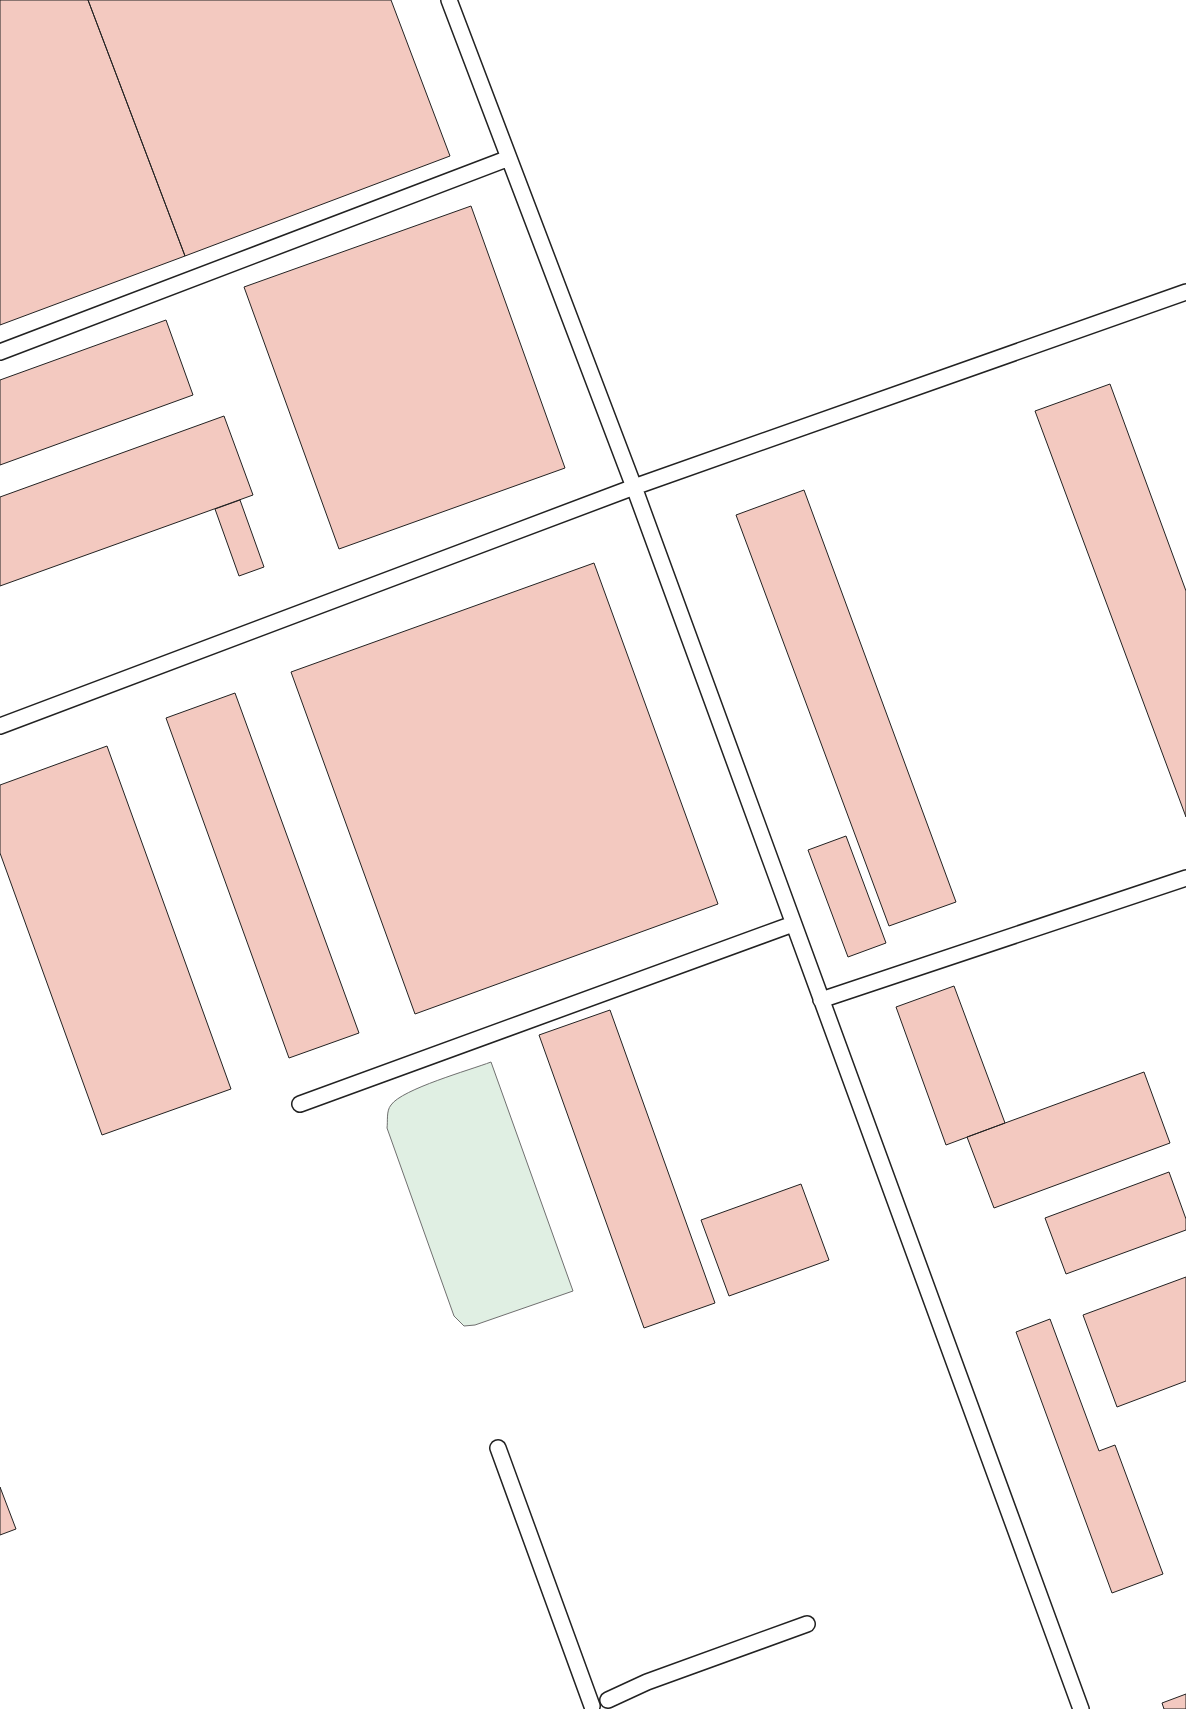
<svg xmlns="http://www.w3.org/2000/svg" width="1186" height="1709" font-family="'PT Serif',serif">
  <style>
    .green { fill: #e0efe3; stroke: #6f6f6f }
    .building { fill: #f3c9c0; stroke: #222 }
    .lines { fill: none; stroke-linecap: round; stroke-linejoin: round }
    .lane-casing { stroke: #222; stroke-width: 18 }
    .lane { stroke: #fff; stroke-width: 15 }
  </style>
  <rect width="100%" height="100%" fill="#fff"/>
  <path class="green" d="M491,1062L573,1291L475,1325L464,1326L454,1316L387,1128C388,1121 386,1111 391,1105C402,1089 470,1070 491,1062Z"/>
  <path class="building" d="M0,0H88L185,256L0,325Z
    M88,0H391L450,156L185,256Z
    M471,206L565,468L339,549L244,287Z
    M166,320L193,395L0,465V380Z
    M1110,384L1186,591V817L1035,411Z
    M224,416L253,495L0,586V497Z
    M804,490L956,902L889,926L736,515Z
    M240,500L264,567L239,576L215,509Z
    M594,563L718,904L415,1014L291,672Z
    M235,693L359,1033L289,1058L166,718Z
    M107,746L231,1089L102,1135L0,853V785Z
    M846,836L886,943L848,957L808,850Z
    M954,986L1005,1123L946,1145L896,1007Z
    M610,1010L715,1303L644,1328L539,1035Z
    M1144,1072L1170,1143L994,1208L967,1137Z
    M1169,1172L1186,1219V1230L1066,1274L1045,1218Z
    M801,1184L829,1260L729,1296L701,1220Z
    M1186,1277V1381L1117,1407L1083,1315Z
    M1050,1319L1099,1451L1115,1445L1163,1574L1112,1593L1016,1332Z
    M0,1487L16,1529L0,1535Z
    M1186,1694V1709H1164L1162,1703Z"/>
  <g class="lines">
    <g class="lane-casing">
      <path id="lane" d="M449,0L634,487L1081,1709
        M0,352L509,158
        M0,726L634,487L1186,292
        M821,1000L1186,878
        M300,1104L793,924
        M498,1448L592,1706
        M608,1700L647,1682L807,1624"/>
    </g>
    <use href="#lane" class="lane"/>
  </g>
</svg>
